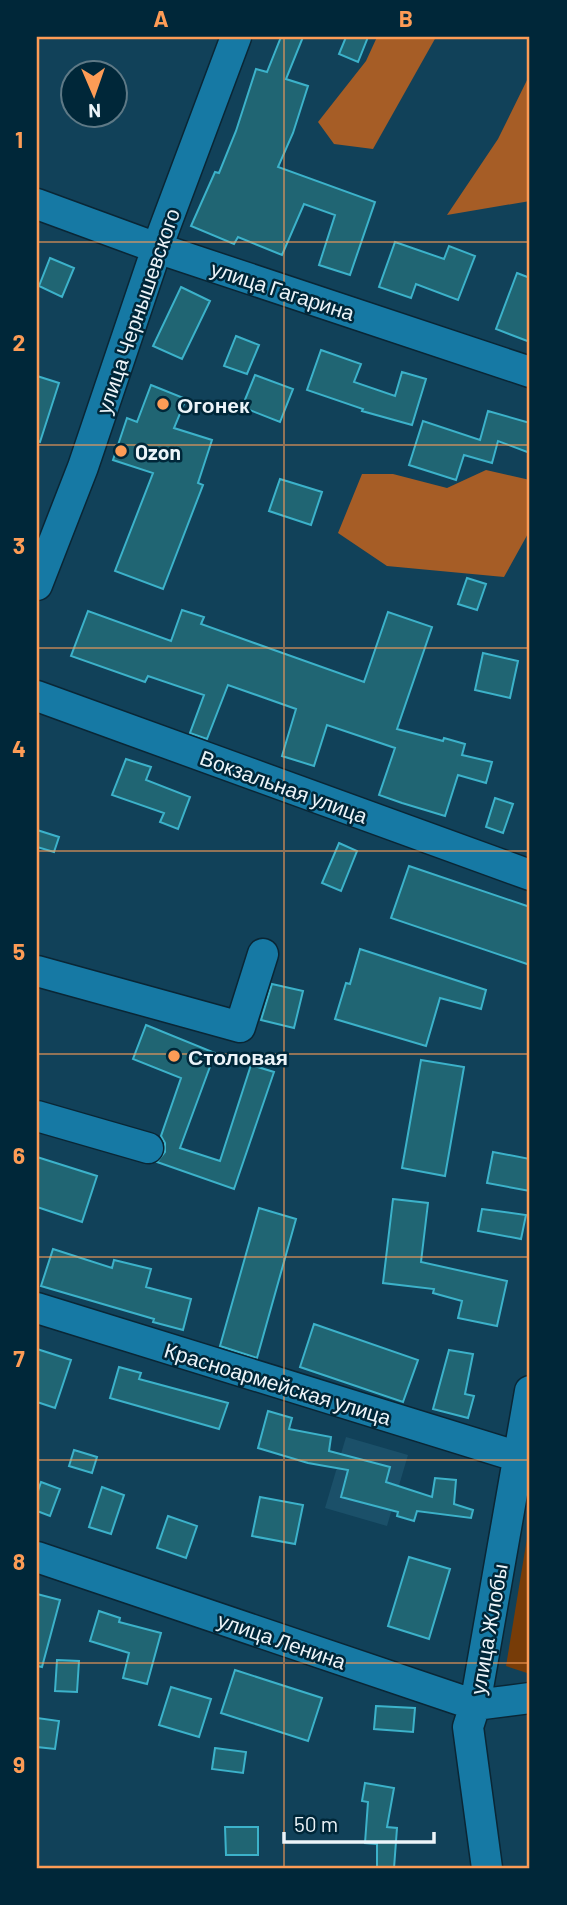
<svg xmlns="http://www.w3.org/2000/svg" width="567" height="1905" font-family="Barlow,sans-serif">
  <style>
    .built { fill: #1b5069 }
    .green { fill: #773c08 }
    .forest { fill: #a65d26 }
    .building { fill: #206573; stroke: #3cb2ca; stroke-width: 2 }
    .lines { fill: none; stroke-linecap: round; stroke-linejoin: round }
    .minor-casing { stroke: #0a2635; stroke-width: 33 }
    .minor { stroke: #1679a4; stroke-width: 30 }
    .grid { fill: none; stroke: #fd9c56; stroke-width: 2; stroke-opacity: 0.55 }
    .poi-dot { fill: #fd9c56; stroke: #002739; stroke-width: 2.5 }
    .labels { text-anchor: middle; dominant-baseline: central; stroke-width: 5; stroke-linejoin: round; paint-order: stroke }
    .street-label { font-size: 21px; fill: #ecf4f9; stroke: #002739 }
    .poi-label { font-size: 21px; font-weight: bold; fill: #ecf4f9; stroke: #002739; text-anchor: start }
    .neatline { fill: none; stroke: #fd9c56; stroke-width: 2.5 }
    .grid-label { font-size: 23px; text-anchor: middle; font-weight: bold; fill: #fd9c56 }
  </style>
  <rect width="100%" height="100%" fill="#114159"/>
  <path class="built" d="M346,1437L408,1455L387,1526L325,1508Z"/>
  <path class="green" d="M530,1520V1674L506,1666Z"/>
  <path class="forest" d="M377,37H436L373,149L334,144L318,122L366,61Z
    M530,74V201L447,215L498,139Z
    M486,470L530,480V530L504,577L387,566L338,533L362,474H393L447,488Z"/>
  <path class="building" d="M281,37H303L286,79L308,86L293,133L278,167L375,202L350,275L319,265L335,215L304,204L282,255L238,237L234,244L191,226L215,172L219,173L236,131L256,69L267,72Z
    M346,37H368L358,62L339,54Z
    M395,242L444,259L449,246L475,256L458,300L416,284L411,298L379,287Z
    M50,258L74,268L62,297L39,286Z
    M517,273L530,278V342L496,329Z
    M181,287L210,301L182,359L153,346Z
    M236,336L259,345L247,374L224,366Z
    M321,350L361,364L354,382L395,396L402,372L426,379L412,425L362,411L363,409L307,390Z
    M255,375L293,389L280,422L242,407Z
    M37,376L59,383L40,442L37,441Z
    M151,385L186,399L174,428L212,440L198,483L203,485L163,589L115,571L153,473L113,460L127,418L137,422Z
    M488,411L530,423V453L498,441L492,463L464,455L456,480L409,465L423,421L480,440Z
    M280,479L322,492L311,525L269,511Z
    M467,578L486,584L477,610L458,604Z
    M182,610L204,617L201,624L364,682L388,612L432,627L397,729L443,741L444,738L465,744L462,755L492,762L486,783L458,775L445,816L402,803L379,795L395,748L327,725L314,766L282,756L296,709L228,685L207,739L190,733L204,695L148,676L145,682L71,656L88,611L171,641Z
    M483,653L518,661L510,698L475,690Z
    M126,759L151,767L146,780L190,797L178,829L160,822L164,813L112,795Z
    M495,798L513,804L503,833L486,827Z
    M37,830L59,837L54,852L37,847Z
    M339,843L357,851L341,891L322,883Z
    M409,866L530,907V965L391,918Z
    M360,949L486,990L481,1009L440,998L426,1046L335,1019L346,983L350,984Z
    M272,984L303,991L294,1028L261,1020Z
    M146,1025L215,1053L180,1148L220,1161L251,1065L274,1072L234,1189L157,1162L165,1152V1143L161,1136L181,1078L133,1059Z
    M421,1060L464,1067L445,1176L402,1168Z
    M493,1152L530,1159V1191L487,1183Z
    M37,1157L97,1176L82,1222L37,1207Z
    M393,1199L428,1203L421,1262L507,1281L497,1326L458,1318L462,1301L433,1293L434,1289L383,1283Z
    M259,1208L296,1219L257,1358L220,1346Z
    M482,1209L526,1215L521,1239L478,1231Z
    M53,1249L112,1268L114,1260L151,1269L146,1287L191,1299L183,1330L153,1322L154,1319L41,1286Z
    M314,1324L418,1360L403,1402L300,1367Z
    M37,1349L71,1360L55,1408L37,1402Z
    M449,1350L473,1354L465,1394L474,1396L468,1418L433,1409Z
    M119,1367L141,1373L139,1379L228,1403L219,1429L110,1398Z
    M268,1411L292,1418L289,1429L331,1437L329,1451L390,1467L386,1482L432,1497L435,1478L456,1480L454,1504L473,1510L471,1518L417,1511L414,1521L397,1516L398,1512L341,1497L348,1470L308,1463L258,1448Z
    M74,1450L97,1457L92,1473L69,1466Z
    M41,1482L60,1489L50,1516L37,1511V1494Z
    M102,1487L124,1495L111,1534L89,1527Z
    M260,1497L303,1505L295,1544L252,1536Z
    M168,1516L197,1526L186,1558L157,1548Z
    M409,1557L450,1569L429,1639L388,1626Z
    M37,1594L60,1600L42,1667L37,1666Z
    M99,1611L120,1618L119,1622L161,1633L147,1684L123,1678L129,1653L90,1641Z
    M57,1660L79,1661L77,1692L55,1691Z
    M235,1670L322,1698L308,1741L221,1713Z
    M171,1687L211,1699L199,1737L159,1725Z
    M376,1706L415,1708L413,1732L374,1729Z
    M37,1718L59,1721L55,1749L37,1747Z
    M215,1748L246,1752L243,1773L212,1769Z
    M365,1783L394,1788L387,1827L397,1828L394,1868H377V1844L365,1843L368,1802L362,1801Z
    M225,1827H258V1855H226Z"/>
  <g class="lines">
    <g class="minor-casing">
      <path id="minor" d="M37,204L157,248L530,372
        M37,585L83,467L157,248L236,37
        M37,696L530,875
        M37,971L240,1027L263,954
        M37,1116L148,1148
        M37,1308L519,1457
        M37,1557L475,1705L530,1698
        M487,1868L468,1727L475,1705L530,1391"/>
    </g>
    <use href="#minor" class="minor"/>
  </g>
  <path class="grid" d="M284,37V1868M37,242H530M37,445H530M37,648H530M37,851H530M37,1054H530M37,1257H530M37,1460H530M37,1663H530"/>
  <g class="poi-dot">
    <circle cx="163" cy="404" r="7"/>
    <circle cx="121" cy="451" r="7"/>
    <circle cx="174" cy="1056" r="7"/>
  </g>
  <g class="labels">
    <g class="street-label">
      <text transform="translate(283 290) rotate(18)">улица Гагарина</text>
      <text transform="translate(137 311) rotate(-71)">улица Чернышевского</text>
      <text transform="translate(284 786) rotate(20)">Вокзальная улица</text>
      <text transform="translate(278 1383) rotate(17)">Красноармейская улица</text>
      <text transform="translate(488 1629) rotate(-80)">улица Жлобы</text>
      <text transform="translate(282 1640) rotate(19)">улица Ленина</text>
    </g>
    <g class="poi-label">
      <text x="177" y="404">Огонек</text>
      <text x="135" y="451">Ozon</text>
      <text x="188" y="1056">Столовая</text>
    </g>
  </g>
  <rect width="567" height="1905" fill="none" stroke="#002739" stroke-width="77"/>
  <g transform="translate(94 94) rotate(178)"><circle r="33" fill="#002739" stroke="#5e7986" stroke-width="2"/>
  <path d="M0-5L12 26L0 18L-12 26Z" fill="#fd9c56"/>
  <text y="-10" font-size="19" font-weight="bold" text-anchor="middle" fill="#ecf4f9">N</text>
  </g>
  <path d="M284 1832v10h150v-10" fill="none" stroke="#ecf4f9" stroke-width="3.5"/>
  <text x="294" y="1832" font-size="21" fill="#ecf4f9" stroke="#002739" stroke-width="5" paint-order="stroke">50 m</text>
  <rect x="38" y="38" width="490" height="1829" class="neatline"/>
  <g class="grid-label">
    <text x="161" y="27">A</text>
    <text x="406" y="27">B</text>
    <text x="19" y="148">1</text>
    <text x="19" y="351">2</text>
    <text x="19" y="554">3</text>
    <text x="19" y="757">4</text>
    <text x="19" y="960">5</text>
    <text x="19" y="1164">6</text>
    <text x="19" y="1367">7</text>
    <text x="19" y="1570">8</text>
    <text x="19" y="1773">9</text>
  </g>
</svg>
